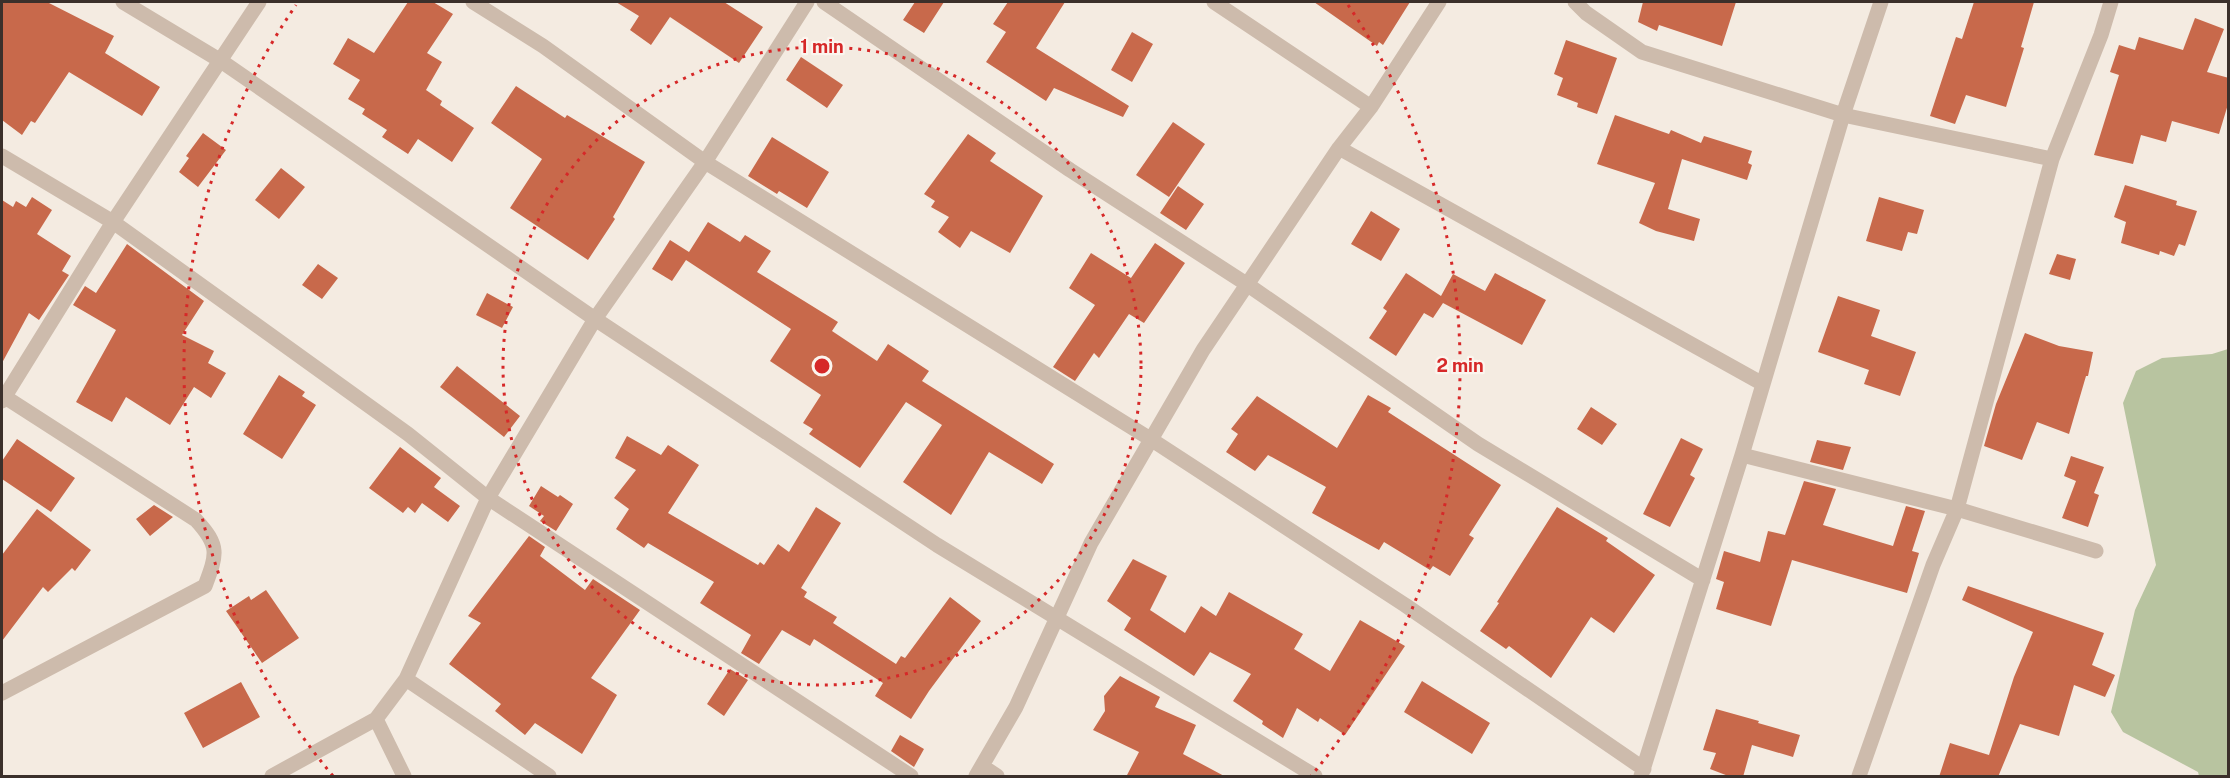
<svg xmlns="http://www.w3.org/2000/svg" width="2230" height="778" font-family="'Public Sans',sans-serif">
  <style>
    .green { fill: #b8c4a0 }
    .building { fill: #c8694b }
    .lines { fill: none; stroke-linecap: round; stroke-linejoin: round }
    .minor { stroke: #cdbbac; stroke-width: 15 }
    .ring { fill: none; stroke: #d62828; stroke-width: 3; stroke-dasharray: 3 6 }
    .centre { fill: #d62828; stroke: #fbf5ee; stroke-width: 3 }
    .ring-label { font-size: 18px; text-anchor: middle; font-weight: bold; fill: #d62828; stroke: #fbf5ee; stroke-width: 4.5; stroke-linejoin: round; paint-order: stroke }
  </style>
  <rect width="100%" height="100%" fill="#f4ebe1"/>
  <path class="green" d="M2228,349V776H2199L2198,772L2123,732L2111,712L2135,610L2156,565L2123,403L2136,371L2162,358L2212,354Z"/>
  <path class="building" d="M2,2H47L114,36L105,53L160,87L142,116L69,72L35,123L31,121L22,135L2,120Z
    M408,2H433L453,14L427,53L442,62L426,90L442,101L440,105L474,128L452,162L418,139L408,154L382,137L387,130L362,114L365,109L348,99L360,80L333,64L348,38L374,53Z
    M616,2H724L763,27L739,63L670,17L651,45L630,30L639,16Z
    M915,2H944L924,33L903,20Z
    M1008,2H1065L1036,48L1129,106L1123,117L1054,88L1046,101L986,62L1006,32L993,24Z
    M1314,2H1410L1383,45L1379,42L1377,46Z
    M1643,2H1736L1722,46L1659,25L1657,31L1638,22Z
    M1974,2H2034L2021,47L2024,48L2006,107L1966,95L1955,124L1930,116L1956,37L1962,39Z
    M2195,18L2224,29L2207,72L2229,78V101L2219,134L2172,121L2166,142L2141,135L2133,164L2094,155L2119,75L2110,72L2119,45L2135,50L2139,37L2183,50Z
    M1132,32L1153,44L1132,82L1111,70Z
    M1566,40L1617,58L1597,114L1577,107L1578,103L1557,95L1563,78L1554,74Z
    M801,57L843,85L827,108L786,80Z
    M516,86L565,118L567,115L645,162L613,217L615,219L588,260L510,208L542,159L491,123Z
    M1615,115L1669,134L1671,130L1701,143L1704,136L1752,151L1748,163L1752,165L1747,180L1682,159L1668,209L1700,219L1694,241L1656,231L1639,223L1655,183L1597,164Z
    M1173,122L1205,144L1169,197L1136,175Z
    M203,133L226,150L198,187L179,172L189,158L186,156Z
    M968,134L996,153L990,161L1043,196L1010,253L971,231L960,248L938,232L949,217L931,207L935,201L924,194Z
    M772,137L829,172L807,208L779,191L777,194L748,176Z
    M281,168L305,187L279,219L255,200Z
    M2125,185L2177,201L2176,205L2197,211L2185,246L2179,244L2174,256L2160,251L2159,255L2121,243L2126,222L2114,217Z
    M1178,186L1204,204L1186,230L1160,213Z
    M32,197L52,210L37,234L71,256L62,271L69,275L39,320L29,313L2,363V200L13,207L16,201L26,207Z
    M1879,197L1924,210L1917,234L1908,232L1902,251L1866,241Z
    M1371,211L1400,229L1381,261L1351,244Z
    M708,222L740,242L745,235L771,251L757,272L838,322L832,331L877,361L888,344L929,371L922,381L1054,464L1042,484L989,452L951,515L903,482L942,425L906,402L860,468L809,434L813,429L803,423L821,395L770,361L791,329L686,260L672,281L652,269L670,240L689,252Z
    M1155,243L1185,263L1144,323L1129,314L1099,358L1094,353L1075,381L1053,367L1095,305L1069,288L1091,253L1131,278Z
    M127,244L204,301L182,335L214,351L208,363L226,373L211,398L194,387L170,425L126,397L112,422L76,402L116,330L73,305L85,286L96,293Z
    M2057,254L2076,259L2070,280L2049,274Z
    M318,264L338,278L322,299L302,285Z
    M1406,273L1441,296L1453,274L1485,291L1495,273L1546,300L1522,345L1443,303L1433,318L1424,313L1396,356L1369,338L1387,311L1383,308Z
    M487,293L513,307L502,328L476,315Z
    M1838,296L1880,310L1871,336L1916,352L1900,396L1864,384L1869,370L1818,352Z
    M2025,333L2059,346L2093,352L2088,376H2086L2069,434L2037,422L2022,460L1984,446L1996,404Z
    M457,366L520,416L504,437L440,387Z
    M279,375L305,392L302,396L316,405L282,459L243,434Z
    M1368,395L1391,408L1388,412L1501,485L1469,535L1474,538L1450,576L1433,566L1430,570L1384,542L1379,550L1312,513L1326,487L1268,455L1255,471L1226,452L1238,434L1231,429L1257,396L1337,448Z
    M1591,407L1617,424L1602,445L1577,429Z
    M627,436L661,455L668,445L699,465L668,513L758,565L760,562L764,565L778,544L789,552L816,507L841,523L801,588L807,592L804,597L837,617L833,623L896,664L901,656L905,658L950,597L981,621L929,691L911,719L875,696L883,683L814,639L810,646L782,630L759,664L741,653L751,635L700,603L714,582L648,543L644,548L616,529L629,509L614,498L636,470L615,458Z
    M1681,438L1703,449L1690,475L1695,478L1670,527L1643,514Z
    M17,439L75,478L51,512L2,479V461Z
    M1817,440L1851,447L1843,470L1810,462Z
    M400,447L441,478L434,487L460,506L448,522L422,503L415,513L408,507L403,513L369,488Z
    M2071,456L2104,467L2094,493L2099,495L2088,527L2062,518L2076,481L2064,476Z
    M1804,481L1836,489L1823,525L1893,546L1906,506L1925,511L1912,551L1919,553L1907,593L1792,560L1771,626L1716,609L1724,582L1716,579L1724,551L1760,562L1768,531L1785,535Z
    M541,486L558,497L560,495L573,504L556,531L540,521L544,516L529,506Z
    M154,505L173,517L150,536L136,519Z
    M1557,507L1608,538L1606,541L1655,575L1614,633L1591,617L1551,678L1509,646L1506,649L1480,631L1499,603L1497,602Z
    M37,509L91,550L75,571L72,568L48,592L43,587L2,641V555Z
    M529,536L545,547L540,556L585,590L593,579L640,610L591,678L617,695L582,754L535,723L525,735L495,711L501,704L449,664L481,623L468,616Z
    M1133,559L1167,576L1150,610L1185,633L1201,606L1216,616L1229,592L1303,634L1294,649L1330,671L1360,620L1405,646L1345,735L1320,718L1318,722L1297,708L1283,738L1262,724L1263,721L1233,701L1251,674L1210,652L1194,676L1124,630L1131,618L1107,601Z
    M1968,586L2104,633L2092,665L2115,675L2105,697L2074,685L2059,736L2020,724L1998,777H1939L1950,743L1989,755L2014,677L2033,632L1962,600Z
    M266,590L299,638L262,663L226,611L249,596L251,600Z
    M730,669L748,680L724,716L707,704Z
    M1120,676L1160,697L1155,707L1196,725L1183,754L1226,777H1126L1139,752L1093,730L1105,711L1104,696Z
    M1422,681L1490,723L1472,754L1404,712Z
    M241,682L260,717L203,748L184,713Z
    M1716,709L1759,721L1758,723L1800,735L1793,757L1752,745L1743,777H1731L1710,769L1716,753L1703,750Z
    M900,735L924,749L914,767L891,751Z"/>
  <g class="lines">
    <path class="minor" d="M123,2L221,61L595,319L937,545L1315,776
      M473,2L543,46L705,162L1152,440L1405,605L1644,769
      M824,2L1070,170L1248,285L1478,444L1703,580
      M1214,2L1371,107
      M1575,2L1586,13L1642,52L1843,115L2052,159
      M1339,148L1763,384
      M2,156L113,222L408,434L488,498L911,776
      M2,395L196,520C220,546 217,554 205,586L2,693
      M2,401L113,222L259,2
      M1742,455L1957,509L2096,551
      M406,679L549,776
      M376,719L406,679L488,498L595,319L705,162L807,2
      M982,766L997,776
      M272,776L376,719L404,776
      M976,776L1016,707L1091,543L1203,350L1339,148L1371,107L1439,2
      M1641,776L1742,455L1843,115L1881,2
      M1859,776L1933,565L1957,509L2052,159L2101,35L2111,2"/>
  </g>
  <g class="ring">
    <circle cx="822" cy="366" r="319"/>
    <path d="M333 776A638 638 0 0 1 296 5M1348 5A638 638 0 0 1 1311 776"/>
  </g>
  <circle cx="822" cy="366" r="9" class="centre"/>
  <g class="ring-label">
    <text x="822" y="53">1 min</text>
    <text x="1460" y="372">2 min</text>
  </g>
  <rect width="2230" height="778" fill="none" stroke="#3b302b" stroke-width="6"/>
</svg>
